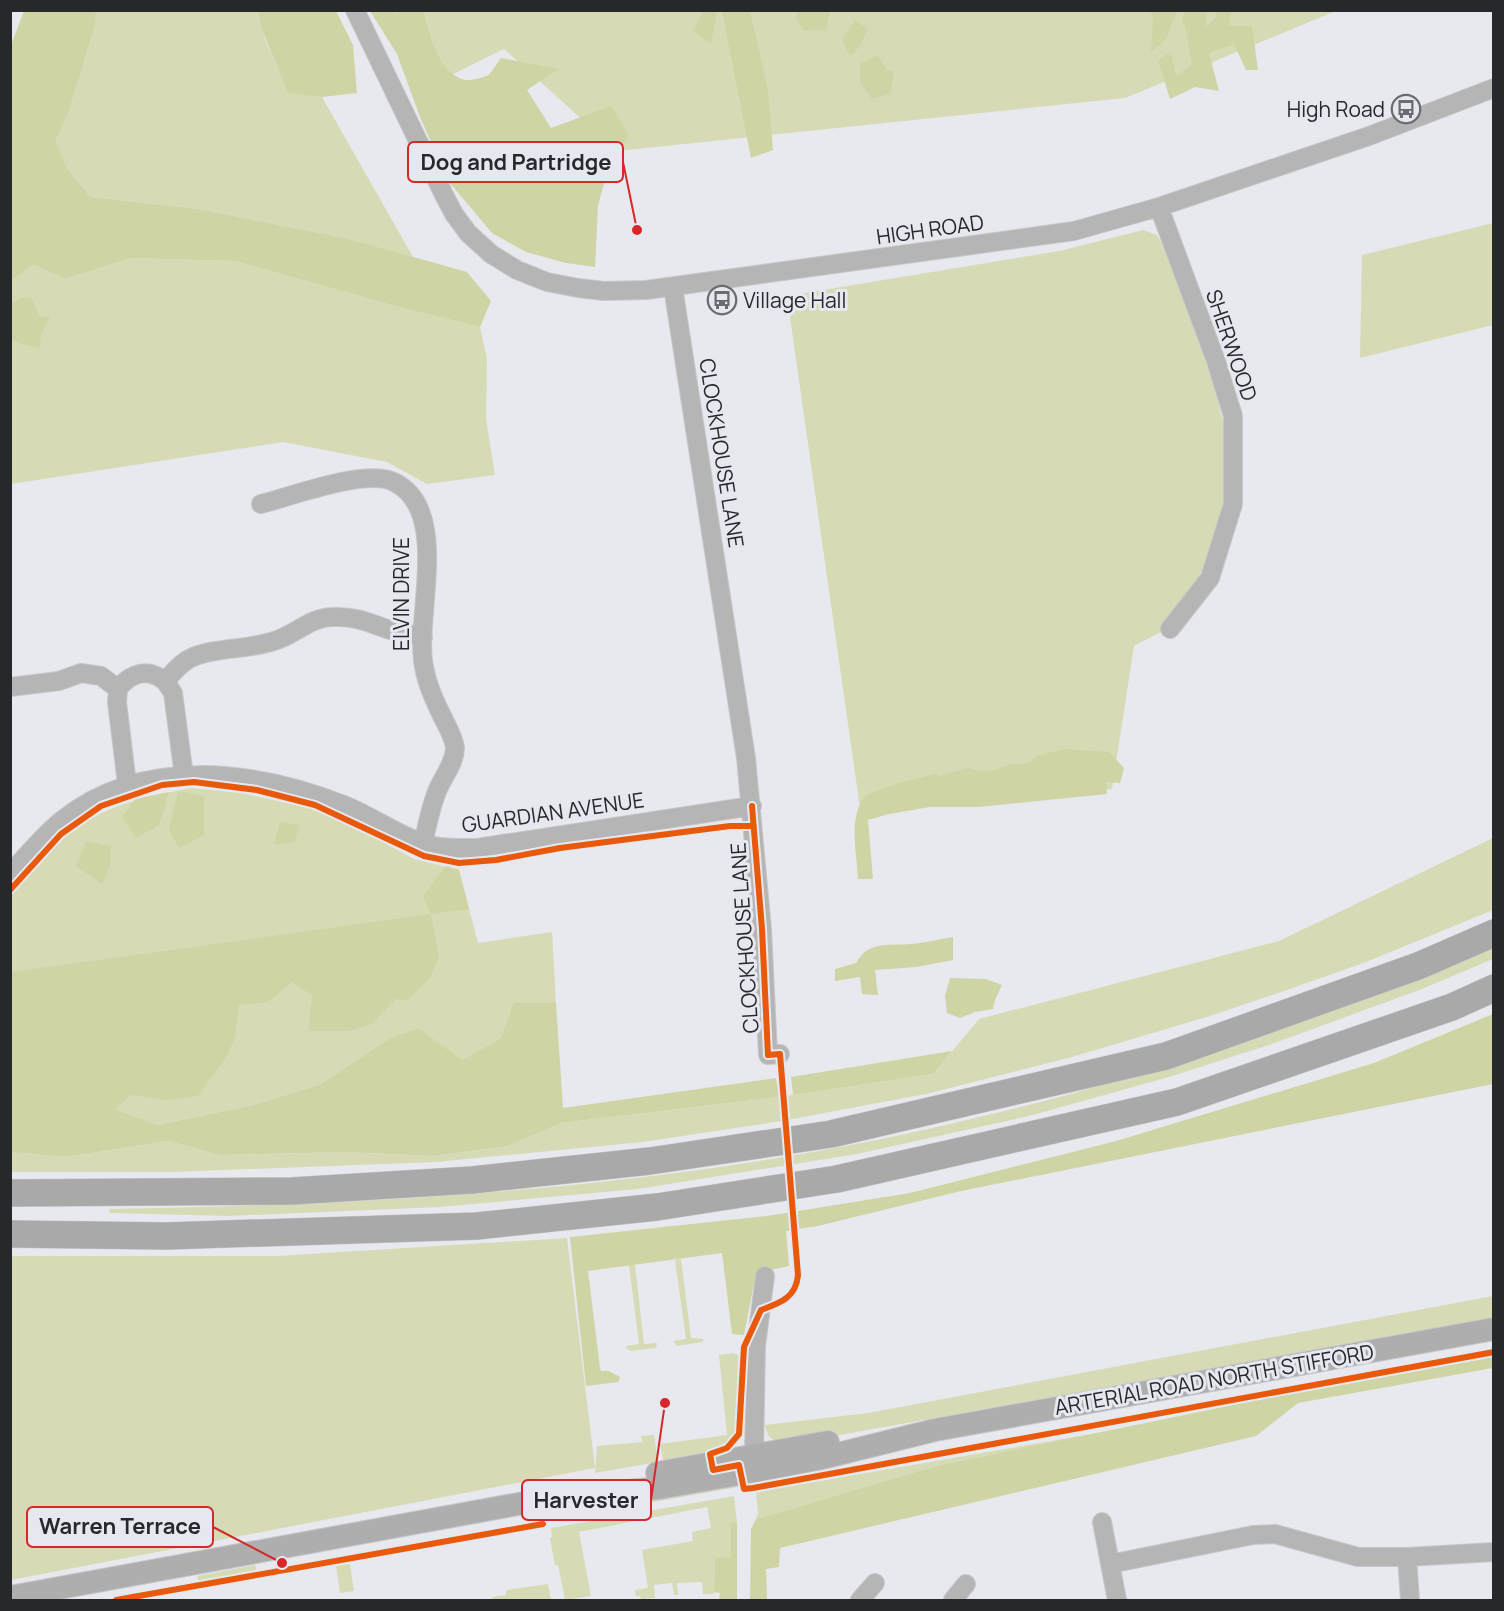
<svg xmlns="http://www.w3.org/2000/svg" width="1504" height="1611" font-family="Manrope,sans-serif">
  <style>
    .green { fill: #d6dbb6 }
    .forest { fill: #cfd4a4 }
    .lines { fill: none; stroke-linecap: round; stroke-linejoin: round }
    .minor-casing { stroke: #c6c7ca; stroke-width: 20 }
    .major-casing { stroke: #c6c7ca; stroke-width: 24 }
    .highway-casing { stroke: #c6c7ca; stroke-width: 28 }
    .minor { stroke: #b6b5b5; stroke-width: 18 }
    .major { stroke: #afaeaf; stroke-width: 22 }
    .highway { stroke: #aaa9aa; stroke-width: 27 }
    .cycleway-casing { stroke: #e6e8f0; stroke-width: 10 }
    .cycleway { stroke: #e8590c; stroke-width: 6 }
    .labels { text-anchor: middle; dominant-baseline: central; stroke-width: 6; stroke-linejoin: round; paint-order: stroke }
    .poi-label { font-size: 21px; fill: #27282b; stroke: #e6e8f0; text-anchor: end }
    .street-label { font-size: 21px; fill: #27282b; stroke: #e6e8f0 }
    .leader { fill: none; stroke: #d62828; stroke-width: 2 }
    .callout-dot { fill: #d62828; stroke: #e6e8f0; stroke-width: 2 }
    .callout { fill: #e6e8f0; stroke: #d62828; stroke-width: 2 }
    .callout-label { font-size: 22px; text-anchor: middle; font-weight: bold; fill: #27282b }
  </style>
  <rect width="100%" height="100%" fill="#e8e9ee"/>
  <path class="green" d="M96,11H258L264,37L288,92L322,97L413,257L346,238L198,209L90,197L68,169L54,141L69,111L94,24Z
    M387,11H1336L1125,98L617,151L504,49L431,85Z
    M1493,223V325L1360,358L1362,255Z
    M1143,230L1157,235L1167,253L1215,389L1229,446L1225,500L1211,552L1193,589L1163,631L1134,646L1112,789L860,808L787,296L1059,251Z
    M131,258L235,261L398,307L480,327L487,359L486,419L495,475L427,484L387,462L283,442L11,484V280L34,265L65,279Z
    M191,788L241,793L309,808L359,829L414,859L459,870L478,943L552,932L556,1003H513L501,1038L462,1060L387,1040L321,1084L253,1105L156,1125L97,1102L11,1093L10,896C28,877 44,854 64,838C103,805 143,797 191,788Z
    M1493,838V910L1366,962L1287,990L1210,1016L1072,1057L926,1094L782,1121L643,1142L436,1162L174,1172H11L10,1152L66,1157L168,1141L220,1155L345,1152L433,1156L508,1146L561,1123L779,1097L933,1074L979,1019L1279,941Z
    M1493,947V959L1422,989L1269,1045L1169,1077L1029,1116L857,1154L638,1189L440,1207L229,1216L110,1213L109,1209C401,1204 695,1187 979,1117C1025,1106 1072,1095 1117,1080C1160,1067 1202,1050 1245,1035C1328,1006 1411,977 1493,947Z
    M567,1238L595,1468L11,1580V1256H277Z
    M681,1259L691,1338L704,1339L702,1342L677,1346L673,1341L686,1339L675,1260Z
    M629,1265H635L644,1344L657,1343L656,1348L631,1351L627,1349L626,1346L639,1344Z
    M1493,1296V1318L795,1443C778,1442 769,1444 765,1425L868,1413Z
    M733,1353L740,1356L736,1431L732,1438L723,1446L705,1452L663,1460L660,1444L727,1435L719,1355Z
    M1109,1431L936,1466L756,1519L758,1513L756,1492Z
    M654,1435L658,1462L595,1473L597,1446L642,1442L641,1436Z
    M737,1478L738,1487L546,1521L544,1513Z
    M734,1496L737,1523H731V1557L715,1559L714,1594H703L702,1582L677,1583L678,1595H674L672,1583L654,1585L655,1598L641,1599L640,1596H636L635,1590L648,1588L642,1550L693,1541L692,1532L711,1528L707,1507L579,1532L591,1596L565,1600L558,1565H555L550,1538L552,1537L551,1528Z
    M350,1564L354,1591L340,1593L336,1566Z
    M255,1565L257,1573L199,1583L197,1576Z
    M548,1584L551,1600H493L492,1597L506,1595V1590Z"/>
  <path class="forest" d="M96,10L95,24L69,111L55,141L68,169L90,197L198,209L346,238L467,272L491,301L480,327L398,307L235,261L131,258L65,279L34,265L11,280V45L24,11Z
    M258,11H336L353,45L357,93L322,97L288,93L262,30Z
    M370,11H394L398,17L397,11H423C430,34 438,75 466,80C473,81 483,77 489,75L501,58L558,69L527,90L551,128L611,106L629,135L609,166L598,205L595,267L566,263L526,252L492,233L449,182L420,117L397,54Z
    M703,11H717L711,44L693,31Z
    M722,11H750L768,90L773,150L751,158Z
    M799,11H830L826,30L804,31L795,17Z
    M1149,11H1177L1166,39L1151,52L1153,16Z
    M1185,11H1206V27L1216,17L1217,10L1231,11L1229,26H1252L1258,70H1246L1234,44L1209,53L1219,91L1195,87L1170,99L1158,60L1171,52L1176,76L1192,64C1189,49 1188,33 1182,19Z
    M855,20L868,29L860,46L850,57L842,39Z
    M878,55L887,70L894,72L890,94L872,99L860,82V64Z
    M31,297L39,316L50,317L41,334L40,348L21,344L11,339V304L21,298Z
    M1064,749L1109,752L1124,768L1120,783L1106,782L1107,794L979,807H930L889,814L868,820L873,879H858C857,855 849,822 862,800C869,789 921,777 936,774L940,776L968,768L979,771L994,770L1011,764H1027L1037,756Z
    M178,791L204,796V835L179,848L169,830Z
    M169,792L159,825L136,838L122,817L135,799Z
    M280,822L300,825L294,842L274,845Z
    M86,841L111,846L110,867L102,884L76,866Z
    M446,866L459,870L469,909L431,914L439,957L429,980L407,1000L396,999L372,1024L349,1031H309L310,1009L313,996L292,982L268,1002L239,1005L235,1037L227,1056L198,1096L167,1100L131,1095L115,1109L157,1125L253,1105L321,1084L387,1040L418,1028L462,1060L501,1038L513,1003H556L563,1108L776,1078L779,1097L561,1123L508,1146L433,1156L345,1152L220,1155L168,1141L66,1157L11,1152V972L431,914L423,896Z
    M953,937V960L917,967L875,970L878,995L862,994L860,977L835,981V969L856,963C869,940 889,946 911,944C925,943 939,939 953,937Z
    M950,978L986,979L1002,985L995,1000L993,1009L975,1012L960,1018L947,1013L945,996Z
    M1493,1014V1084L961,1191L818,1226L786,1231L789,1266L756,1273L744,1335L732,1334L722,1253L588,1271L600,1368L601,1371H609L620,1377L618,1382L586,1386L570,1237L767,1216L910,1193L1116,1141L1374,1063Z
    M952,1051L933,1074L793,1095L791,1077Z
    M1493,1356V1368L1298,1403L1256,1436L780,1548L779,1567L766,1569L767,1600H750L751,1529L756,1519L936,1466L1301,1391Z
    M731,1523H737V1600H719L720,1593L714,1592L715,1558L731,1557Z"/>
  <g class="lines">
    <g class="minor-casing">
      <path id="minor" d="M355,10L444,195L454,214L468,233L491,254L517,270L547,282L578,288L604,291L646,290L1074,231L1159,207L1369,136L1494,88
        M1159,207L1216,361L1233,416V504L1210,578L1170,629
        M673,287L746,758L762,929L768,1055L780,1054
        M261,504C293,496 366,468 394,482C452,510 414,618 424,667C427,684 434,699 441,714C446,724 454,737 455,748C455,764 441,779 436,794C430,810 427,827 423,843
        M165,681L173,693L184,776
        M10,687L59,681L81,673L101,676L118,689C131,672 148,668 165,681C174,672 181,662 193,657C217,647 248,650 274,641C295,635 310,617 333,617C354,616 368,622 387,629C398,633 411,634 423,637
        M118,689L117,702L127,784
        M10,874C26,856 43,836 61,821C141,755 255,770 344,805C371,816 395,833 422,843C440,849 459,848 477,848L752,806
        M754,1454L756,1346L765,1276
        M1102,1522L1117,1600
        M1407,1557L1410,1600
        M1110,1564L1253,1535L1275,1534L1358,1557H1407L1494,1552
        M860,1600L875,1583
        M953,1600L966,1584"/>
    </g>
    <g class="major-casing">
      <path id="major" d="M657,1473L828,1442
        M560,1498L659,1488L756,1471L818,1459L935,1430L1494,1329
        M10,1597L573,1494"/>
    </g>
    <g class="highway-casing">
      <path id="highway" d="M10,1193L292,1191L472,1180L650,1161L831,1134L1166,1056L1418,966L1494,933
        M10,1234L166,1236L477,1226L657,1207L837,1179L1177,1102L1452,1007L1494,988"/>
    </g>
    <use href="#minor" class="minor"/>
    <use href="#major" class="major"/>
    <use href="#highway" class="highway"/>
    <g class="cycleway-casing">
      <path id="cycleway" d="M752,806L762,929L768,1055L780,1054L798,1275C796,1298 780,1303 761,1310L744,1347L739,1434L727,1448L710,1454L713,1470L739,1465L744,1489L753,1488L1494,1352
        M10,890L61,834L101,806L162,785L194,782L257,790L315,805L424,856L459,863L496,860L560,848L730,826H753
        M116,1600L543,1524"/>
    </g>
    <use href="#cycleway" class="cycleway"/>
  </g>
  <defs>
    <g id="bus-ring" transform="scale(1.5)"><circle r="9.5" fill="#e6e8f0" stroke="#6b6c6f" stroke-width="1.5"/><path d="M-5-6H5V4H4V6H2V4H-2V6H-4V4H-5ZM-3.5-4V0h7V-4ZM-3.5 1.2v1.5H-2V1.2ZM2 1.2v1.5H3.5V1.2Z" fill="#6b6c6f"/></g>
  </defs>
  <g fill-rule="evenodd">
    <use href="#bus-ring" x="1406" y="109"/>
    <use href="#bus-ring" x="722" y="300"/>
  </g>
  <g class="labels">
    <g class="poi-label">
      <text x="1385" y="109">High Road</text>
      <text x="743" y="300" text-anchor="start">Village Hall</text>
    </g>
    <g class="street-label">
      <text transform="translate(930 229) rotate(-8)">HIGH ROAD</text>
      <text transform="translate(1232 345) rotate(71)">SHERWOOD</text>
      <text transform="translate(722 453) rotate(81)">CLOCKHOUSE LANE</text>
      <text transform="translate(401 594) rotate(-90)">ELVIN DRIVE</text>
      <text transform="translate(553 812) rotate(-8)">GUARDIAN AVENUE</text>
      <text transform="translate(744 938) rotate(-94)">CLOCKHOUSE LANE</text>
      <text transform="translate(1214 1379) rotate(-10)">ARTERIAL ROAD NORTH STIFFORD</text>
    </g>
  </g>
  <path class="leader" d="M637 230L623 162M665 1403L651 1500M282 1563L213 1527"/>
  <g class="callout-dot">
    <circle cx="637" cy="230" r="6"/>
    <circle cx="665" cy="1403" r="6"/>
    <circle cx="282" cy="1563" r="6"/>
  </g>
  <g class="callout">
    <rect x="408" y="142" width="215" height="40" rx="6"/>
    <rect x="522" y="1480" width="129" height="40" rx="6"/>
    <rect x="27" y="1507" width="186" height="40" rx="6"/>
  </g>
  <g class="callout-label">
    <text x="516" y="170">Dog and Partridge</text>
    <text x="586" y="1508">Harvester</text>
    <text x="120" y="1534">Warren Terrace</text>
  </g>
  <rect width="1504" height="1611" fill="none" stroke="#27282b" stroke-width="24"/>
</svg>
